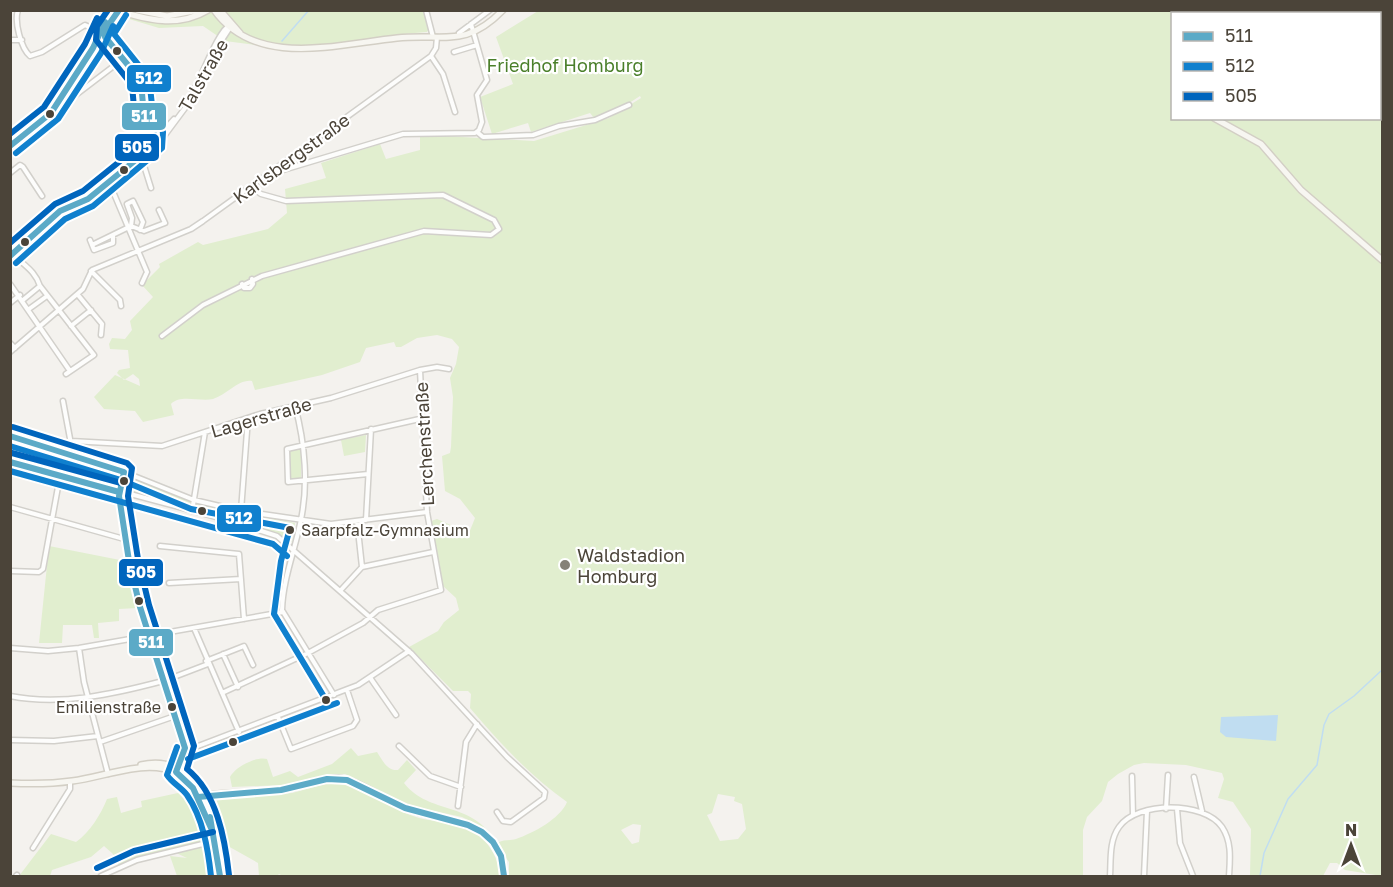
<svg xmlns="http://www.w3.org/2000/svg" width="1393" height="887" font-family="'Golos Text',sans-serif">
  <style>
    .green { fill: #e1eecf; fill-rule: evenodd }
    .water { fill: #c0ddf1 }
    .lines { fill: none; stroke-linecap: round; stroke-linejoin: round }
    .stream { stroke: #c0ddf1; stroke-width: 1.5 }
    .street-casing { stroke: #d2d0cb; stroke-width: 7 }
    .secondary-casing { stroke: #d3cfc5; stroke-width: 8 }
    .street { stroke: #fdfdfc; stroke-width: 4 }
    .secondary { stroke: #f7f6f1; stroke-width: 5 }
    .bus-1-casing { stroke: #fff; stroke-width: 10 }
    .bus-2-casing { stroke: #fff; stroke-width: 10 }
    .bus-3-casing { stroke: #fff; stroke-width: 10 }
    .bus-1 { stroke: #5caac7; stroke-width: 6 }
    .bus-2 { stroke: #1080ce; stroke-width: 6 }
    .bus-3 { stroke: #0065bd; stroke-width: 6 }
    .bus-dot { fill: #4b4439; stroke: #fff; stroke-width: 2 }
    .poi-dot { fill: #868178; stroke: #fff; stroke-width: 2 }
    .labels { text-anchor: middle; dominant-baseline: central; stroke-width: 4.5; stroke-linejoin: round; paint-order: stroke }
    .bus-label { font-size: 16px; fill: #4b4439; stroke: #fff; text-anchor: start }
    .park-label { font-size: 18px; fill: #4a7f2a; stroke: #fff }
    .street-label { font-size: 18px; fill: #4b4439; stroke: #fff }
    .poi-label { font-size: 18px; fill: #4b4439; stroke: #fff; text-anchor: start }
    .line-badge { stroke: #fff; stroke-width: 2 }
    .badge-label { font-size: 16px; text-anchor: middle; font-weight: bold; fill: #fff }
  </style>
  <rect width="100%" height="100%" fill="#f4f2ee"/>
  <path class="green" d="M133,10H424L427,27H430L427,32C375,35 327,51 274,43L271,47L225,41L203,26L159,28L129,19Z
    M1220,10L1382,11V876L1345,870L1337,863H1330L1323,876H1250L1251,829L1233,802L1218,798L1224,779L1222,773L1186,765L1144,763L1134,765L1118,774L1108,782L1102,801L1087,817L1083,830V876H509V862L489,835L476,824L462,817L411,806L345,774L319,776L285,785L232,787L230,777C236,766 257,756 267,759L273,777L290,771L298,777L332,764L351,748L358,756L377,752C383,761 387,771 398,770L407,760L416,770L404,783C430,816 471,799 497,843C504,839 510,841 516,839C533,833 560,819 567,802C529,775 500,743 470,708L471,694L468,691H453L409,647L438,631L444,622L459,610L456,598L443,586L431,521L437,519L469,533L475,518L460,499L445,491L442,456L450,453L451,447L453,397L450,378L456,364L459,347L452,339L437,335L417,338L401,347H396L394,342L366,348L360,362L322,375L255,390L252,381C238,379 227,395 213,399C200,402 180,394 171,404L174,415L143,422L135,411L104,409L94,397L115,375L140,386L139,379L133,374L124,380L117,373L119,370L130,368L128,350L110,349L109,344L112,338L125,339L132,330L130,321L153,297L142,285L160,267L159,264L198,242L203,245L268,229L287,213L285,189L326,178L321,163L380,144L386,159L420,150V137L427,135L534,141L609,118L641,98L640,96L623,107L595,119L590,113L531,132L528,123L492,134L480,97L513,84L496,37L538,11H1201L1202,13L1172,14V118H1380V14L1219,13ZM718,794L735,797L734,801L742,804L746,829L738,839L720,841L707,815L712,813ZM633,824L641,825L639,842L632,844L621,830Z
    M366,435L365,452L344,456L341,440Z
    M301,448V478L290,479L289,451Z
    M76,459L127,475L201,504L295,523L292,542L289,543L275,533L220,516L63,474L66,465L73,466Z
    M49,546L125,561L138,608L119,609V621L98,623L99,638H94L92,625H63L62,643H39Z
    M329,783C363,783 388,809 419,818C436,823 457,820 473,830C488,841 499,858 500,876H283L279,874L277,876H259L258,863L219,841L212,799L292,793Z
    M187,791L209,840L118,865L113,854L104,846L91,857L52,870L50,876H19L51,834L76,842C90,832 101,814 107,799L117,797L121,813L142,807L141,801Z
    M210,844L216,876H177L170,856L187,858L174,852Z"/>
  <path class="water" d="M1278,715L1276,741L1226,737L1220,732L1221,717Z"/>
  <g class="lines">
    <path class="stream" d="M282,41L309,10
      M1260,876L1264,853L1288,799L1317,765L1324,725L1329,714L1354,696L1382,670"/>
    <g class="street-casing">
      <path id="street" d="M18,10C14,22 21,48 30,56L42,52L85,25L99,32
        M426,10L433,37
        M459,33L490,10
        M99,37L121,57L141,81L144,117L154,134L155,144
        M105,37V30L119,10
        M105,37L113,48
        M10,40H22
        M454,52L477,45
        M431,56L443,74L455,112
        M188,101C199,85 217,31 230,25
        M55,108L60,107L123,59
        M44,121L47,130
        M152,130L163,131L174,119
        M477,132L483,137L533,135L559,126L595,120L629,105
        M10,146L51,113L93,48L101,28L112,10
        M141,156L151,188
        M10,173L20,165L23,167L42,196
        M270,174L403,134L475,133L479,130L482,122L477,95L487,80L471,24
        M109,182L147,272L142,283
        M131,226L132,218L127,204L133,201L143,222L140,230
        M90,240L94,250L113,243V235
        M92,245L131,226L144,231L165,223L159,210
        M13,254C23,265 35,270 40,286L94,355L66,374
        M10,256L60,211L88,199L162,139L197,92L218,46L231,26
        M91,271L120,300L121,306
        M10,284L70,371
        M242,284L244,288H250L253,284L252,279
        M78,295L102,324L101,335
        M23,300L40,286
        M10,303L20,295
        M29,309L47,296
        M71,326L91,310
        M162,336L203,305L262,276L424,231L491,235L499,229L494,220L443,195L286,201L261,194L251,187
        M10,343L15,348
        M10,352L83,289L92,270L191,229L203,221L431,56L436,48L437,37
        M295,406C305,443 309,486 300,524C294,553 283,580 282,610L334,695
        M10,436L124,472L194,500L241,511L331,524L427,512
        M71,441L162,446L260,414L331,398L420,370L437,367L449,369
        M10,462L224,519L277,536L412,654L507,757L545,792L544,798L511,822L503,821L497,812
        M124,472L119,496L129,561L140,607L185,748L177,771
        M368,474L288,482L287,449L424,418
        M10,507L124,539
        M192,511L205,432
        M366,520L371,429
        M357,521L362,567
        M240,524L248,418
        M160,546L239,554L244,619
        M362,567L433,552
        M10,571L39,572L43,569L60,476L71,444L63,401
        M169,583L241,579
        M340,591L362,567
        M194,628L239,732
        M10,648L48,651L79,648L283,612
        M79,648L84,682L108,774
        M223,654L238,687
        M206,661L244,646L253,665
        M174,677L208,664
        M371,679L396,715
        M222,693L308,653L363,623L378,610L441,590L427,512L420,370
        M10,696C61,706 114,694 163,681
        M278,717L291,749L353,726L357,720L347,690
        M10,740L54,741L98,736
        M100,742L175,716
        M399,746L430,776L461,787
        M185,751L358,685L409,651
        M1132,776L1133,815
        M1194,777L1202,811
        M203,796L211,819L220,876
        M198,797L211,827
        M458,806L466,742L477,724
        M1166,809L1168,775
        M1177,809L1180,843L1193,876
        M33,848L70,789V782
        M16,876L17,875
        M101,876L137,860L215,841
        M1110,876C1111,860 1109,841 1119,827C1137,801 1204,801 1222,827C1232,842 1230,859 1229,876
        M1144,876L1147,811"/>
    </g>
    <g class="secondary-casing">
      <path id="secondary" d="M116,10C147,20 178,28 208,10
        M137,10L167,16L199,10
        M214,10C256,69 338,44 397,38C444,33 465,49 503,10
        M220,10L240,33
        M1235,10V14
        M1214,118L1261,144L1301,190L1382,260
        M141,765C169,758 191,772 203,796
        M10,783C31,784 51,784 72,781C115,776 172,745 198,797C229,789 262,796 293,788C308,784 323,777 338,778C361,781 383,799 405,808C445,824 501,815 504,876"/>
    </g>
    <use href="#street" class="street"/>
    <use href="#secondary" class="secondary"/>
    <g class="bus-1-casing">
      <path id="bus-1" d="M10,146L51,113L93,48L105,22
        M10,256L60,211L88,199L154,145V134L144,117L141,81L105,37V30L119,10
        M10,436L124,472L119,496L129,561L140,607L185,748L176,772L193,788L211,828
        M10,462L119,492
        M198,797L281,790L327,779L347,780L405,808L468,825L482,832L493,842L501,856L504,876
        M210,817L220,876"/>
    </g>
    <g class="bus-2-casing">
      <path id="bus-2" d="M16,153L58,119L101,53L113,26
        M16,263L65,219L93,206L162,148L163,132L153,114L149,78L114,34L126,15
        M10,446L121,480L191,509L290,528L281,561L274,614L326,700
        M10,471L262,541L273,544L287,556
        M177,747L167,775C172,783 181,787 187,795C203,818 208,849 211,876
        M188,759L337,703"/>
    </g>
    <g class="bus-3-casing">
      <path id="bus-3" d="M10,134L44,107L85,44L97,18
        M10,243L55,204L83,191L145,141L135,119L132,85L96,40L97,26L108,10
        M13,427L127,463L132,468L128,496L138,559L149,605L194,746L187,769C217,793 225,839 229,875
        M12,453L121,483
        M97,868L134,851L213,832"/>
    </g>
    <use href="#bus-1" class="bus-1"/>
    <use href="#bus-2" class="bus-2"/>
    <use href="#bus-3" class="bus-3"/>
  </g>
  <g class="bus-dot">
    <circle cx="117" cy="51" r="5"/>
    <circle cx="50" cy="114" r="5"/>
    <circle cx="124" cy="170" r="5"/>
    <circle cx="25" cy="242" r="5"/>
    <circle cx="124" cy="481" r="5"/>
    <circle cx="202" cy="511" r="5"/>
    <circle cx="290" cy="530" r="5"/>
    <circle cx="139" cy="601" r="5"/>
    <circle cx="326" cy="700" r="5"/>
    <circle cx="172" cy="707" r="5"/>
    <circle cx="233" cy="742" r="5"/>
  </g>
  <circle class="poi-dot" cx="565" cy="565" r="6"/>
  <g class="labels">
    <g class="bus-label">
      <text x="301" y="530">Saarpfalz-Gymnasium</text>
      <text x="161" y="707" text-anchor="end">Emilienstraße</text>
    </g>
    <g class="park-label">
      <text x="565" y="65">Friedhof Homburg</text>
    </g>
    <g class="street-label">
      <text transform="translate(203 75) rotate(-60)">Talstraße</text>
      <text transform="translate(291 158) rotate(-36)">Karlsbergstraße</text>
      <text transform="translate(261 417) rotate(-16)">Lagerstraße</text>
      <text transform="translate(424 444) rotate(-93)">Lerchenstraße</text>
    </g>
    <g class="poi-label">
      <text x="577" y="555">Waldstadion<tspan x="577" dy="21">Homburg</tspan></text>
    </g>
  </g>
  <g class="line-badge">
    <rect x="126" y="64" width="46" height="29" rx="6" fill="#1080ce"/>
    <rect x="121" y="102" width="46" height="29" rx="6" fill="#5caac7"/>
    <rect x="114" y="133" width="46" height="29" rx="6" fill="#0065bd"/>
    <rect x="216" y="504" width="46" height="29" rx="6" fill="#1080ce"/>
    <rect x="118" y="558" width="46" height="29" rx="6" fill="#0065bd"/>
    <rect x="128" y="628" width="46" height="29" rx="6" fill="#5caac7"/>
  </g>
  <g class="badge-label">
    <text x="149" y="84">512</text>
    <text x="144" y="122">511</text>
    <text x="137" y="153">505</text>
    <text x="239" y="524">512</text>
    <text x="141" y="578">505</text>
    <text x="151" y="648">511</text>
  </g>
  <rect width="1393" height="887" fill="none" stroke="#4b4439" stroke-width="24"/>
  <rect x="1171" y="12" width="210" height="108" fill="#ffffff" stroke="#b7b4b0" stroke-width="1.5"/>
  <rect x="1183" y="32" width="30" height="9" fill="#5caac7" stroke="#b7b4b0" stroke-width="1.5"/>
  <text x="1225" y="42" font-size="18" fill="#4b4439">511</text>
  <rect x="1183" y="62" width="30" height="9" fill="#1080ce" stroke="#b7b4b0" stroke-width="1.5"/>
  <text x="1225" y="72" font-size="18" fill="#4b4439">512</text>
  <rect x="1183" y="92" width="30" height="9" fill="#0065bd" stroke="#b7b4b0" stroke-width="1.5"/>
  <text x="1225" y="102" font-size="18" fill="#4b4439">505</text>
  <g transform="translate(1351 845)" stroke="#ffffff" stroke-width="4.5" paint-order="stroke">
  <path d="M0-4.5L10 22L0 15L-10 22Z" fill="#4b4439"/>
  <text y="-9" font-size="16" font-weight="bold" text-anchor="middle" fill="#4b4439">N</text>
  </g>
</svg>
